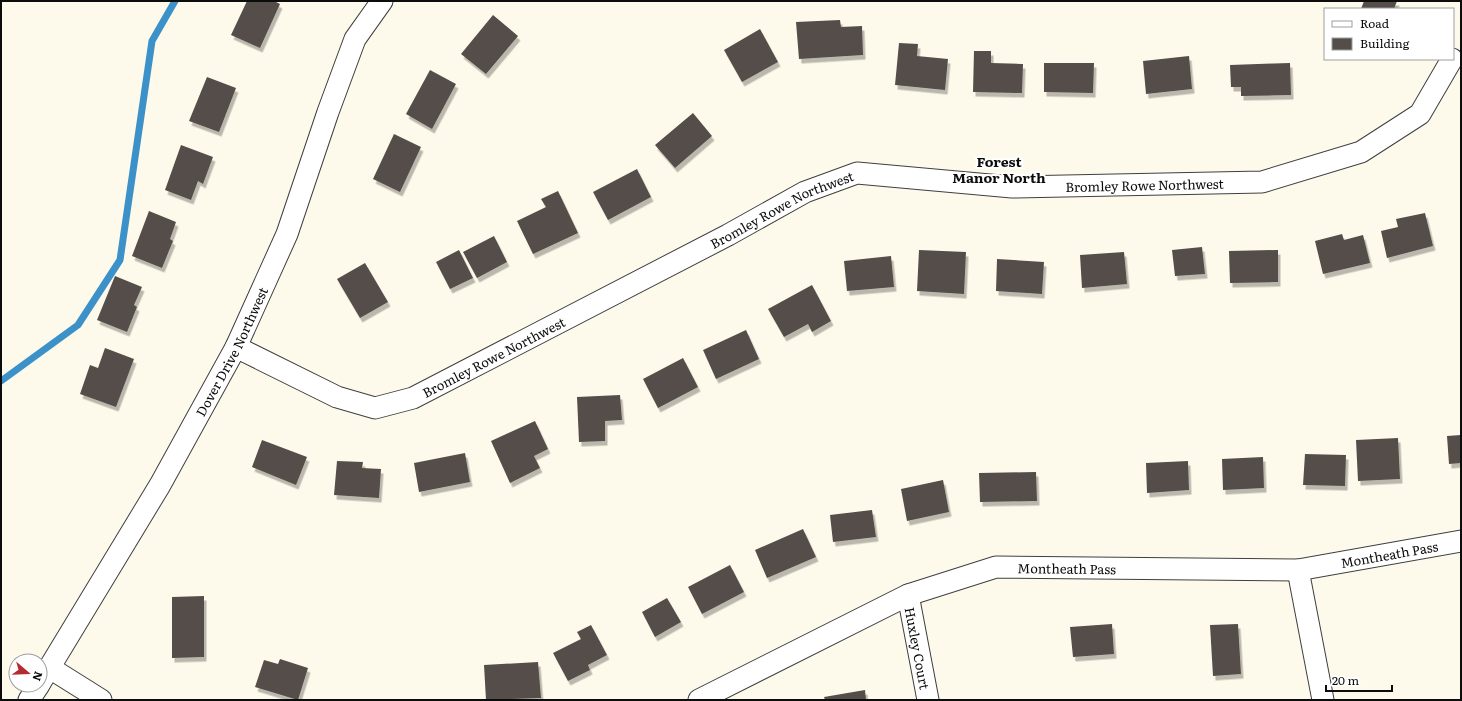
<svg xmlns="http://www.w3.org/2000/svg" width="1462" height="701" font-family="Literata,serif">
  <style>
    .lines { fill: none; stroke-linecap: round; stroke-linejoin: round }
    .stream { stroke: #3c92c8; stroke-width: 7 }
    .building { fill: #544d49; filter: url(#shadow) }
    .minor-casing { stroke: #3f3f3f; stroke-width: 23 }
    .minor { stroke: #fff; stroke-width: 21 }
    .labels { text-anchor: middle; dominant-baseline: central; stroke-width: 4; stroke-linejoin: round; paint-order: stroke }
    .street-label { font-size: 13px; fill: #0c0c0c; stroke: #fff }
    .neighbourhood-label { font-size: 14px; font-weight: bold; fill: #0c0c0c; stroke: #fff }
  </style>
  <defs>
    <filter id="shadow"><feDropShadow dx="2.5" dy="4.5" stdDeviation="0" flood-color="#0004"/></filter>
  </defs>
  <rect width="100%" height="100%" fill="#fefaeb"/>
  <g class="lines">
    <path class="stream" d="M1,381L78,325L120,260L152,41L175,1"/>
  </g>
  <path class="building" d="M247,1H274L280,4L260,48L231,35Z
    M1364,1H1397L1394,9H1361Z
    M493,15L518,36L486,74L461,54Z
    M840,20L841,27L862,26L863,55L799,59L796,22Z
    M760,29L778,62L742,82L724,50Z
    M899,43L918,44L917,56L948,59L945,90L895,85Z
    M974,51H991V63L1023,64L1022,93L973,92Z
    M1189,56L1192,89L1146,94L1143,61Z
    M1044,63H1094L1093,93L1044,92Z
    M1290,63L1291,95L1241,96V87H1231L1230,65Z
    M430,70L456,84L432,129L406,114Z
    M207,77L236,88L219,132L189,121Z
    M693,113L712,136L675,168L655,145Z
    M394,134L421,147L400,192L373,179Z
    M181,145L213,157L203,184L198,181L191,200L165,190Z
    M637,169L651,197L608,220L593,192Z
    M558,191L578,233L533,254L517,221L546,207L541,199Z
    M149,211L176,222L170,239L173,241L162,268L132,256Z
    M1425,213L1433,246L1387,258L1381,231L1398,227L1396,219Z
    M1342,234L1344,240L1363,235L1370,263L1323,274L1315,241Z
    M494,236L507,262L477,278L463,252Z
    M1202,247L1205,274L1175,276L1172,250Z
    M459,250L473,278L450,289L436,262Z
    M919,250L966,252L964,294L917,291Z
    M1278,250V282L1230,283L1229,251Z
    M1124,252L1127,284L1082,288L1080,255Z
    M891,256L894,287L847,291L844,261Z
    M997,259L1044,262L1042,294L996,291Z
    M365,263L388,302L360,318L337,279Z
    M115,276L142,287L134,305L137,307L127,332L97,320Z
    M812,285L831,321L812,332L808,324L784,337L768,309Z
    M746,330L759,359L716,379L703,350Z
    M105,348L134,359L116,407L80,394L90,365L98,368Z
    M683,358L698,387L658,408L643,379Z
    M620,395L622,420L605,421V441L579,442L577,397Z
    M535,421L548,449L534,456L540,468L510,483L491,441Z
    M1461,435V463L1449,464L1447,436Z
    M1398,438L1400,479L1358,481L1356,440Z
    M262,440L307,457L296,485L252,467Z
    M465,453L470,482L419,492L414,463Z
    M1305,454L1346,455L1345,486L1303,485Z
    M1263,457L1264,488L1223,490L1222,459Z
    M337,461L363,462L362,468L381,469L379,498L334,495Z
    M1188,461L1189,490L1147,493L1146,463Z
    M1036,472L1037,501L980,502L979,473Z
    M943,480L949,512L907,521L901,489Z
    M872,510L876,537L833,542L830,515Z
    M803,529L816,557L767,578L755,550Z
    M730,565L744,592L702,614L688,587Z
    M204,596V657L172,658V597Z
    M667,598L681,622L655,637L642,612Z
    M1112,624L1114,654L1073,657L1070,627Z
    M1238,624L1241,674L1213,676L1210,625Z
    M591,625L607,655L588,665L590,670L568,681L553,653L581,639L577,632Z
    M280,659L308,668L298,700L255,687L264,660L278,664Z
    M538,662L541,698L486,700L484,665Z
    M865,690L866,700H825L824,697Z"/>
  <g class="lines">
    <g class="minor-casing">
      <g id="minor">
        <path id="s1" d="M236,347L337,397L375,408L413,398L728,235L805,192L857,173L1012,187L1262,182L1361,152L1420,114L1452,59"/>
        <path d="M1298,570L1323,700"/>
        <path id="s2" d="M908,595L928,700"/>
        <path d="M50,668L101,700"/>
        <path id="s3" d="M40,683L160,485L236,347L287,234L328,112L355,39L382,1"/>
        <path d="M29,700L39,685"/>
        <path id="s4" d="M699,700L908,595L996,567L1298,570L1461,541"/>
      </g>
    </g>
    <use href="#minor" class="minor"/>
  </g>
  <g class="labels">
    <g class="street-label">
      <text stroke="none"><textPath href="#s1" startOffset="978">Bromley Rowe Northwest</textPath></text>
      <text stroke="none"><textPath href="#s1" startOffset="606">Bromley Rowe Northwest</textPath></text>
      <text stroke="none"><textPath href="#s3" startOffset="383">Dover Drive Northwest</textPath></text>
      <text stroke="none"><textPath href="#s1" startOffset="282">Bromley Rowe Northwest</textPath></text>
      <text stroke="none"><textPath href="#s4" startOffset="721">Montheath Pass</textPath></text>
      <text stroke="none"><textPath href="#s4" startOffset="397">Montheath Pass</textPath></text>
      <text stroke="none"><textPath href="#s2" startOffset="54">Huxley Court</textPath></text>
    </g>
    <g class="neighbourhood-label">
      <text x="999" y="161">Forest<tspan x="999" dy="16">Manor North</tspan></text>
    </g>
  </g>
  <rect width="1462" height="701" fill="none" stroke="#0c0c0c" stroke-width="4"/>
  <rect x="1324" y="8" width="130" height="52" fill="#ffffff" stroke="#9e9e9e"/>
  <rect x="1332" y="21" width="20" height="6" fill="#ffffff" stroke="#9e9e9e"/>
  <text x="1360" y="28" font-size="12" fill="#0c0c0c">Road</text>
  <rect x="1332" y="38" width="20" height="12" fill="#544d49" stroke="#9e9e9e"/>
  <text x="1360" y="48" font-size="12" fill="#0c0c0c">Building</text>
  <g transform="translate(28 673) rotate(109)"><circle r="19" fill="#ffffff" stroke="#9e9e9e"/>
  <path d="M0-3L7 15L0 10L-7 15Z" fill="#b62a32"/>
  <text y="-6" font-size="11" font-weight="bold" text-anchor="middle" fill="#0c0c0c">N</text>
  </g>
  <path d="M1326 685v6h66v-6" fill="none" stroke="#0c0c0c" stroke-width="2"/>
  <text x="1332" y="685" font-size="12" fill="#0c0c0c" stroke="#ffffff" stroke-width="3" paint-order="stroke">20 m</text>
</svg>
